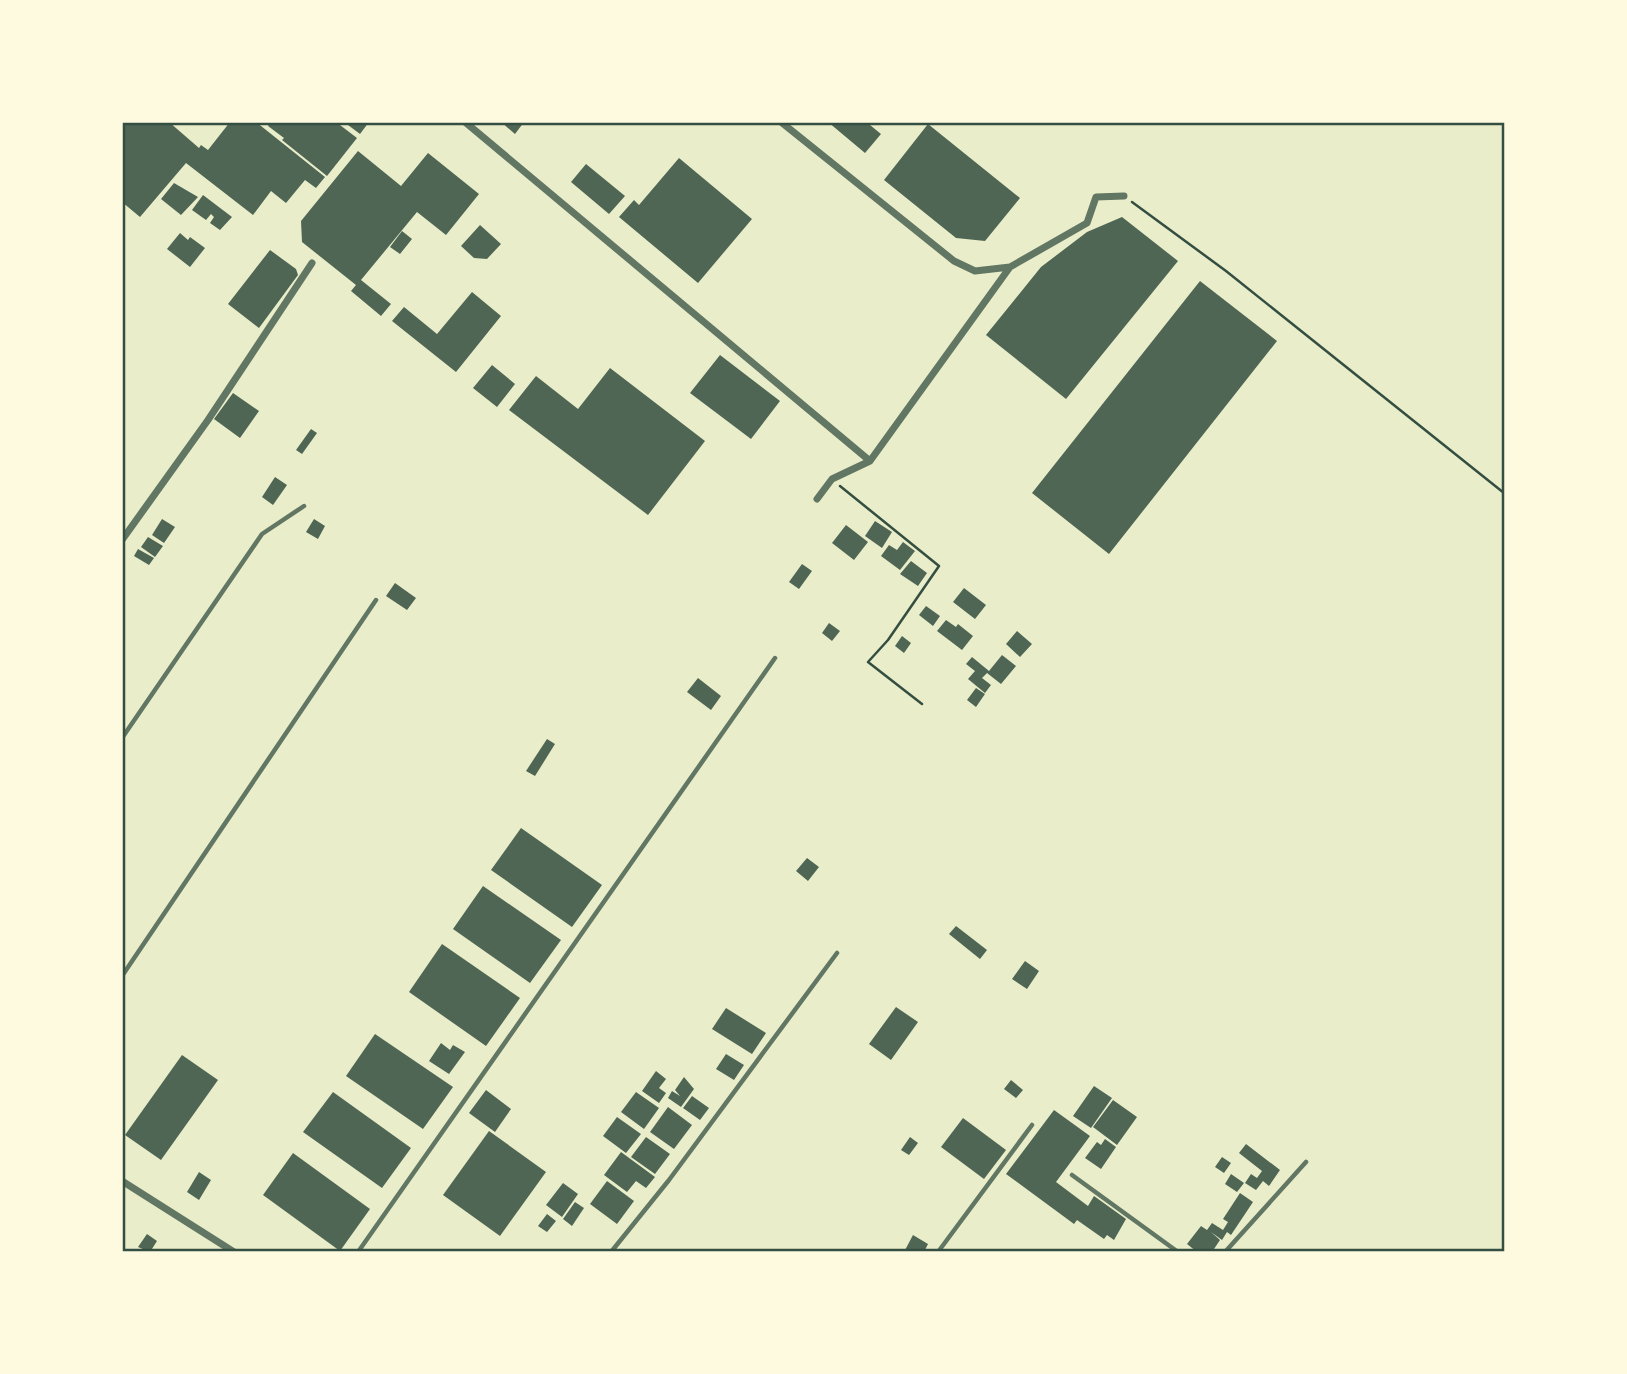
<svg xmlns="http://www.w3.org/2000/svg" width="1627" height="1374" font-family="Karla,sans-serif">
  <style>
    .building { fill: #4f6655 }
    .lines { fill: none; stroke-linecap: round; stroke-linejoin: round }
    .path { stroke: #344e41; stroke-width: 2.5 }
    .service { stroke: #617663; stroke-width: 4.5 }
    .minor { stroke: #617663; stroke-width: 7 }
    .neatline { fill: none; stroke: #344e41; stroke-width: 2.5 }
  </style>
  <rect width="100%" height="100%" fill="#e9edc9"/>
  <path class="building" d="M122,122H169L199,148L201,145L208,150L230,122H256L325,177L316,188L305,180L286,203L271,191L253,215L186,163L140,217L122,202Z
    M270,122H336L357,138L327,176L282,140L284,138L268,126Z
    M344,122H369L360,134Z
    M501,122H524L515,134Z
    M828,122H872L870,125L881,134L865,153Z
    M928,124L1020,198L985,241L956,238L884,180Z
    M358,151L401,186L428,153L479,194L446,235L417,212L361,280L391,304L381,316L351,291L356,285L302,242L301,221Z
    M679,158L752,219L698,283L619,217L634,200L639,205Z
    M586,164L625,196L609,214L571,182Z
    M174,183L198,197L181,215L161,199Z
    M203,195L232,217L220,230L210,223L214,217L211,214L206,220L192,210Z
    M1122,217L1178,261L1066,399L986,335L1041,267L1087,232Z
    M480,225L501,244L487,259L474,258L461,246Z
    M402,231L412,239L400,254L390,247Z
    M180,233L188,240L190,237L205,248L190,267L167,249Z
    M270,250L296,269L298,275L259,328L228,304Z
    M1200,281L1277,341L1109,554L1032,493Z
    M472,292L501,316L456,372L392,321L404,307L437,334Z
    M720,355L780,401L751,439L690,393Z
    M492,365L515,384L497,407L473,388Z
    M610,368L705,441L648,515L509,410L536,376L578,409Z
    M233,393L259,411L240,438L214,419Z
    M311,429L317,433L302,454L296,450Z
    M275,477L287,485L273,505L262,497Z
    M162,519L175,527L164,543L152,535Z
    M314,519L325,526L318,539L306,532Z
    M875,521L892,532L882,548L865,536Z
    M846,525L868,542L854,560L832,543Z
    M148,537L163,546L155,557L141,547Z
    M903,542L915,551L900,570L881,556L889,545L897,550Z
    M138,549L154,558L149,565L134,556Z
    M911,561L927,573L918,586L900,574Z
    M802,564L812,571L799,589L789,582Z
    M395,583L416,598L407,610L386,596Z
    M964,588L986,605L975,619L953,602Z
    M926,606L940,616L933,626L919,615Z
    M946,620L956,627L958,624L973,636L962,650L937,631Z
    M829,623L840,631L832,641L822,633Z
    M1017,631L1032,644L1020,657L1006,644Z
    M902,636L911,643L904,653L895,646Z
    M1002,655L1016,666L1001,684L987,673L982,678L991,685L985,693L968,679L975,671L966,664L972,657L989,671Z
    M698,678L721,696L711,710L687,692Z
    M976,688L985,694L976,707L967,700Z
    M547,739L555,744L535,776L526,771Z
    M521,828L602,885L572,927L491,870Z
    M807,858L819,867L808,881L796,871Z
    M483,886L561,940L530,983L453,929Z
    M956,926L987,950L980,959L949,934Z
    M442,944L520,998L486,1046L409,992Z
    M1025,961L1039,971L1027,989L1012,979Z
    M896,1007L918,1022L891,1060L869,1044Z
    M726,1008L766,1033L752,1054L712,1029Z
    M375,1034L453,1087L423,1129L346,1076Z
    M441,1043L450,1050L453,1045L465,1052L449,1074L429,1061Z
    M726,1054L744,1065L734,1080L716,1069Z
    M182,1055L218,1080L161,1160L125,1135Z
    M656,1071L666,1079L659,1088L666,1093L659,1103L642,1091Z
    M684,1077L694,1089L681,1107L668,1098L672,1091L680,1096L675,1090Z
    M1011,1080L1023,1090L1016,1098L1004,1089Z
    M1094,1086L1112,1098L1091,1128L1073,1116Z
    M486,1090L511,1109L495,1132L469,1113Z
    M333,1092L411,1148L382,1188L303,1132Z
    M636,1092L659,1108L644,1129L621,1112Z
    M692,1096L709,1108L700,1120L683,1108Z
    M1113,1100L1137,1117L1117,1145L1093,1127Z
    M668,1107L692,1125L674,1149L650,1132Z
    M1054,1110L1090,1136L1056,1182L1088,1206L1094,1196L1126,1219L1114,1240L1107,1235L1104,1239L1077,1220L1074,1224L1006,1174Z
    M617,1117L641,1134L626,1153L603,1136Z
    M963,1118L1006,1150L984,1179L941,1147Z
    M489,1131L546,1172L500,1236L443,1195Z
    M646,1137L670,1154L655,1174L631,1157Z
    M910,1137L918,1143L909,1155L901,1150Z
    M1105,1139L1116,1147L1101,1169L1085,1158L1097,1142L1101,1145Z
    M1246,1144L1280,1170L1269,1186L1263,1181L1256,1190L1245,1183L1251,1174L1257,1178L1262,1171L1239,1153Z
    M621,1152L655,1177L646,1188L636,1181L627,1192L604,1175Z
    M293,1153L370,1209L340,1251L263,1195Z
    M1222,1157L1231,1163L1224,1173L1215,1167Z
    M199,1172L211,1180L199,1200L187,1192Z
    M1231,1174L1244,1183L1237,1192L1225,1184Z
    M607,1181L634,1201L617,1224L590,1204Z
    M563,1183L578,1194L562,1217L546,1205Z
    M1240,1193L1253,1202L1231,1235L1227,1232L1222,1240L1211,1232L1220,1240L1212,1252H1197L1187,1244L1201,1226L1207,1230L1212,1223L1223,1230L1228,1222L1223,1219Z
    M575,1202L584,1208L572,1226L563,1219Z
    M547,1214L556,1221L547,1232L538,1226Z
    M147,1234L157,1241L150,1252L138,1247Z
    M913,1235L928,1244L924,1252H904Z"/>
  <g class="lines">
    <path class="path" d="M1132,202L1226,271L1504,493
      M840,486L939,566L888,640L868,662L922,704"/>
    <path class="service" d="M122,738L262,534L304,506
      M122,976L376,600
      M1072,1175L1178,1252
      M358,1252L775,658
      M611,1252L669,1180L837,953
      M938,1252L1032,1125
      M1225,1252L1306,1162"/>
    <path class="minor" d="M465,122L870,461
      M781,122L954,261L975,271L1010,267L1087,223L1096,197L1124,196
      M817,499L832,479L870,461L1010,267
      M122,540L208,420L312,263
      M122,1181L234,1252"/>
  </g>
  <rect width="1627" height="1374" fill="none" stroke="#fefae0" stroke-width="248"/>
  <rect x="124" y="124" width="1379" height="1126" class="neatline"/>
</svg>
